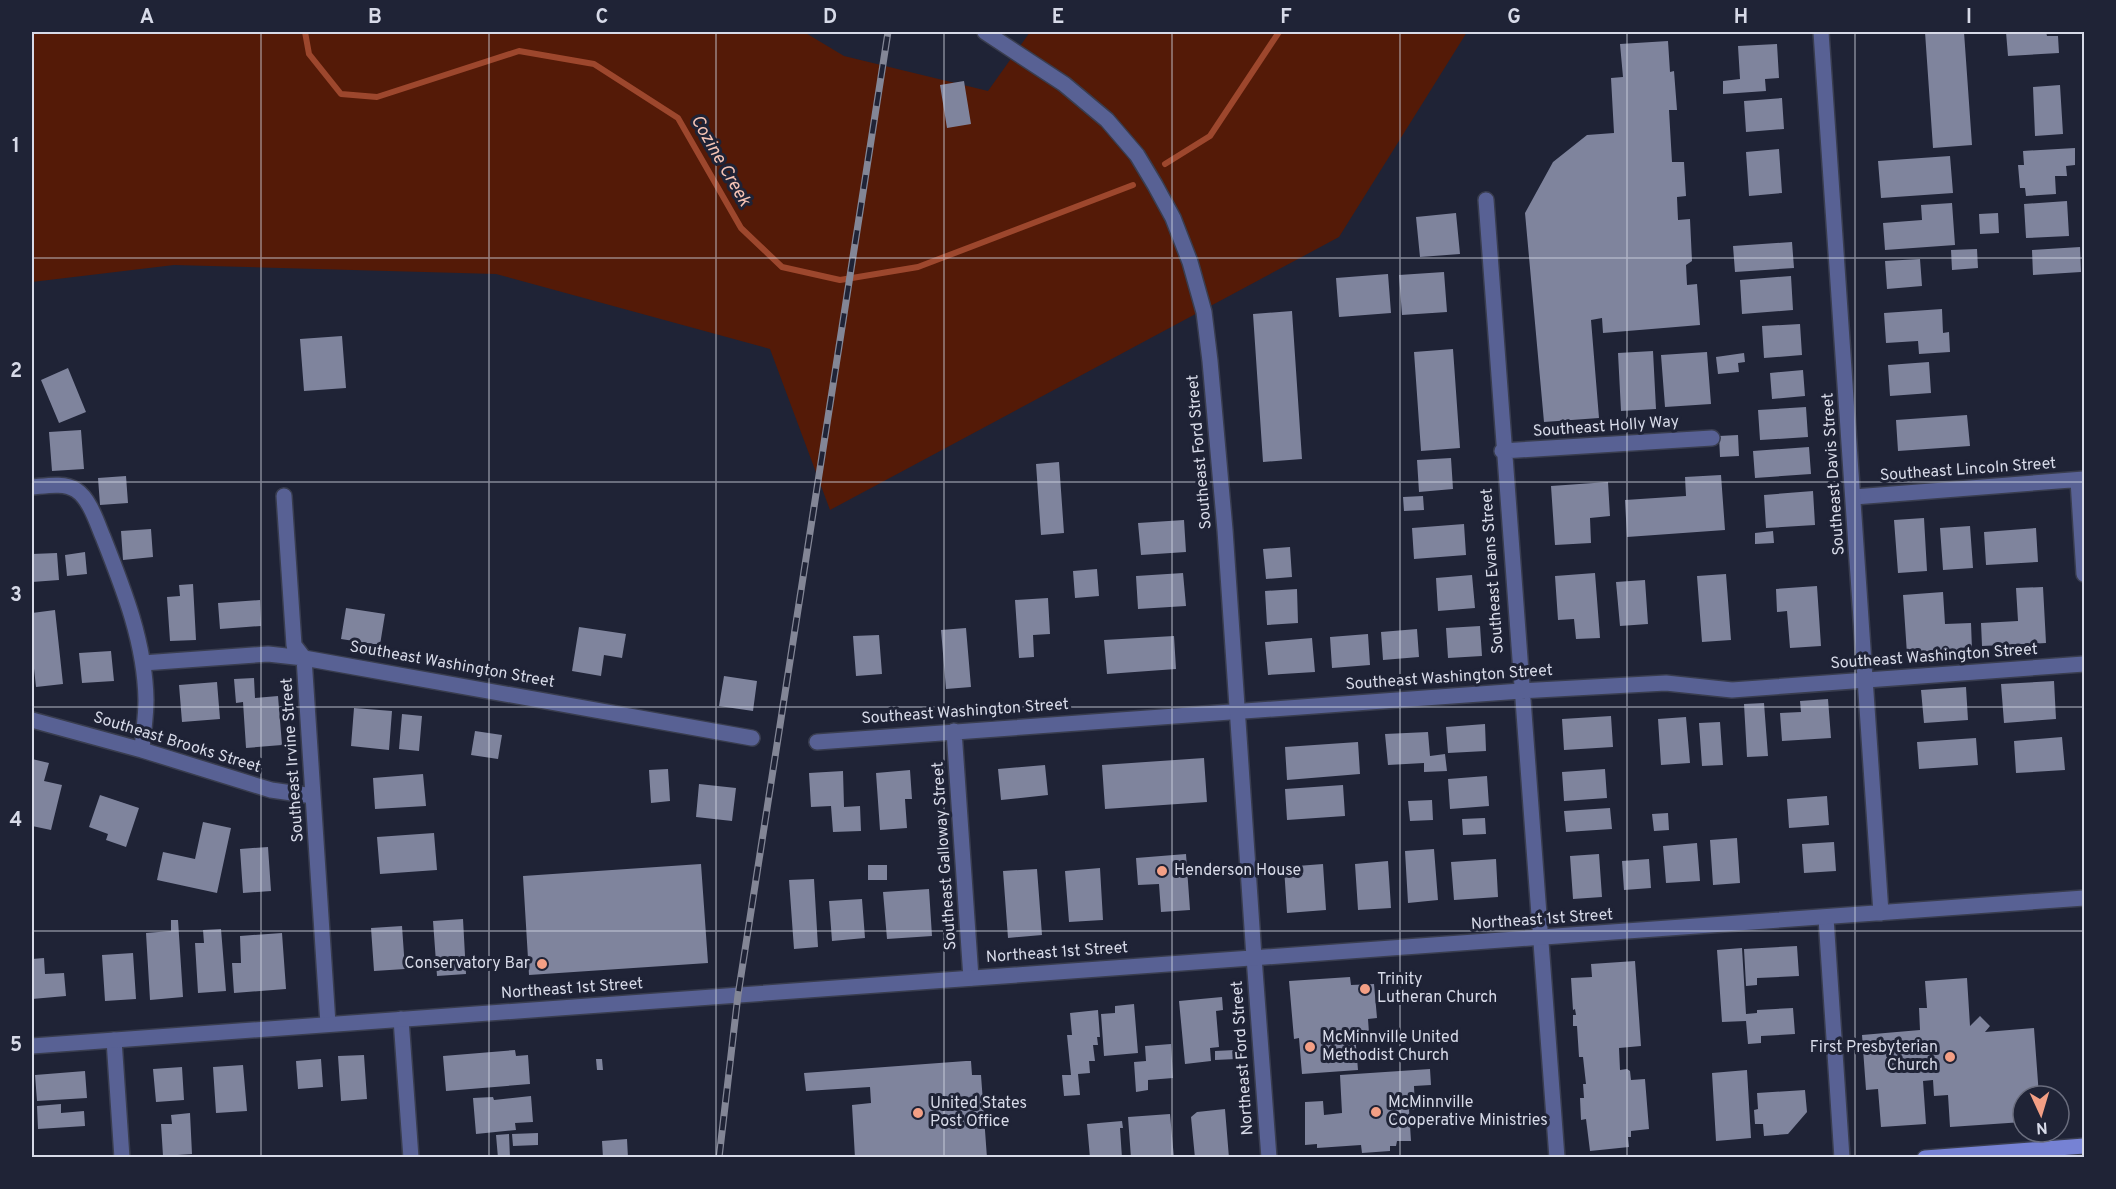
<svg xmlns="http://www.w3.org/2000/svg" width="2116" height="1189" font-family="Overpass,sans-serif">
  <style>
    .green { fill: #541a07 }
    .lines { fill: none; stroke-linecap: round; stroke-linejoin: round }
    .stream { stroke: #9d472d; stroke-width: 6 }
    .building { fill: #7f849d }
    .minor-casing { stroke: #393d4f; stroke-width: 18 }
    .tertiary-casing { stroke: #393d4f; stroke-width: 18 }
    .secondary-casing { stroke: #393d4f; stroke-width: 18 }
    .minor { stroke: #586194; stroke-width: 15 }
    .tertiary { stroke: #586194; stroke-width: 15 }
    .secondary { stroke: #7682d4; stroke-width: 15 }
    .rail-casing { stroke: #838696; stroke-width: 7 }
    .rail { stroke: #1f2336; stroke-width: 4.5; stroke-dasharray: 14; stroke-linecap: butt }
    .grid { fill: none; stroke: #d7dae8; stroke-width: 1.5; stroke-opacity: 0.55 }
    .poi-dot { fill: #f39f85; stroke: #1f2336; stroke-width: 2 }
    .labels { text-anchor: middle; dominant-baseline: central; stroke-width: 6; stroke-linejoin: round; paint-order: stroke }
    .street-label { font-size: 16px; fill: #d7dae8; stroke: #1f2336 }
    .poi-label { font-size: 16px; fill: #d7dae8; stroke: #1f2336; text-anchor: start }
    .water-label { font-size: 18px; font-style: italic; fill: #f5c3b4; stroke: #1f2336 }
    .neatline { fill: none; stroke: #d7dae8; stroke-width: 2 }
    .grid-label { font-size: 20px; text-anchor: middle; font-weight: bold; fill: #d7dae8 }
  </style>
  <rect width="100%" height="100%" fill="#1f2336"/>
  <path class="green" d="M32,32H804L844,56L988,91L1030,32H1467L1339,237L830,510L770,349L496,274L174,265L32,282Z"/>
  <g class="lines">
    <path class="stream" d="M305,32L309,54L341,94L377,97L519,51L594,64L678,118L741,228L782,267L840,280L918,267L1133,185
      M1165,164L1210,136L1279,32"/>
  </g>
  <path class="building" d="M1925,32H1964L1972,145L1933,148Z
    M2006,32H2046L2047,36H2058L2059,53L2008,56Z
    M1668,41L1670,72L1674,71L1677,110H1669L1672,162H1684L1686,196L1677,197L1678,220L1690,219L1692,261L1686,265L1687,285L1697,284L1700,325L1603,333L1602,318L1591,320L1599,418L1544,422L1525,213L1553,162L1587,135L1614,133L1611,78L1623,77L1620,44Z
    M1777,44L1779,78L1765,79L1766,91L1723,94V81L1740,79L1738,46Z
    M964,81L971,124L947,128L940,85Z
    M2060,85L2063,134L2035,136L2033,87Z
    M1782,98L1784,129L1746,132L1744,101Z
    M2075,148V165L2066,166L2067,176H2055L2056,194L2026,196L2025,188H2020L2018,165H2024L2023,151Z
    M1779,149L1782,193L1749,196L1746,152Z
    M1950,156L1953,193L1881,198L1878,161Z
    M2067,201L2069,236L2026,238L2024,204Z
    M1952,203L1955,245L1885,250L1883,223L1922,220L1921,205Z
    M1456,213L1460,254L1420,257L1416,217Z
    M1998,213L1999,233L1980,234L1979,214Z
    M1792,242L1794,268L1735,272L1733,246Z
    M2080,247L2081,272L2033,275L2032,250Z
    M1977,249L1978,268L1952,270L1951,250Z
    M1920,259L1922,286L1887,289L1885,261Z
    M1444,272L1447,312L1402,315L1399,275Z
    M1388,274L1391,313L1339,317L1336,278Z
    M1791,276L1793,310L1742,314L1740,280Z
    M1942,309L1943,333L1949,332L1950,352L1919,354L1918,341L1886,343L1884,313Z
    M1292,311L1302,459L1263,462L1253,314Z
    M1800,324L1802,355L1764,358L1762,326Z
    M342,336L346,388L304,391L300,339Z
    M1453,349L1460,448L1421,451L1414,352Z
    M1653,351L1656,409L1621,411L1618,353Z
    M1707,352L1711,404L1665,407L1661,355Z
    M1744,353L1745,362L1738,363L1739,372L1718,374L1716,357Z
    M1929,362L1931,393L1890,396L1888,365Z
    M68,368L86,412L59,423L41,380Z
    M1803,370L1805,396L1772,399L1770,373Z
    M1806,407L1808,437L1760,440L1758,410Z
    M1967,415L1970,446L1898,451L1896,420Z
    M81,430L84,469L52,471L49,432Z
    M1738,435L1739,456L1720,457L1719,436Z
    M1809,447L1811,474L1755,478L1753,451Z
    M1451,458L1453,489L1419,492L1417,460Z
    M1059,462L1064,533L1041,535L1036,464Z
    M1721,475L1725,530L1627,537L1625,500L1686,496L1685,477Z
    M126,476L128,503L100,505L98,478Z
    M1608,482L1610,516L1590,518L1591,543L1555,545L1551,486Z
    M1813,491L1815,525L1766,528L1764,495Z
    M1423,496L1424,510L1404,511L1403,497Z
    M1924,518L1927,571L1898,573L1894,520Z
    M1184,520L1186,552L1141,555L1138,523Z
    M1464,524L1466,555L1414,559L1412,528Z
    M1970,526L1973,568L1943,570L1940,528Z
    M2036,528L2038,562L1986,565L1984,532Z
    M151,529L153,557L123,560L121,531Z
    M1773,531L1774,543L1755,544V533Z
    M1290,547L1292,577L1266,579L1263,549Z
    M85,552L87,574L67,576L65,555Z
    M57,553L59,580L32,582V554Z
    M1097,569L1099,596L1075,598L1073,571Z
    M1183,573L1186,606L1138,609L1136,576Z
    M1595,573L1600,638L1576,639L1574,619L1558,620L1555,576Z
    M1726,574L1731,640L1702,642L1697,576Z
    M1472,575L1475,608L1438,611L1436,578Z
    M1645,580L1648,624L1620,626L1616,582Z
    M193,584L196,640L170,641L167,597L180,596L179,585Z
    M1817,586L1821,646L1790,648L1787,611L1777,612L1776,589Z
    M2043,587L2046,643L1982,646L1981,623L2018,621L2016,588Z
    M1297,589L1298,623L1267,625L1265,591Z
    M1943,592L1945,624L1971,623L1972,650L1907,654L1903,595Z
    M1048,598L1050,634L1033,635L1034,657L1019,658L1015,600Z
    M260,600L261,626L220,629L218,603Z
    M346,608L385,614L380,645L341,639Z
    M55,610L63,684L36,687L32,650V613Z
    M1480,626L1482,656L1448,658L1446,628Z
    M579,627L626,634L622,658L604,655L601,676L572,671Z
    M966,628L971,687L946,689L941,630Z
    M1417,629L1419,657L1383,660L1381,632Z
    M1368,634L1370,665L1332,668L1330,637Z
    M879,635L882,674L856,676L853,636Z
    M1174,636L1176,669L1107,674L1104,640Z
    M1312,638L1315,672L1268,675L1265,642Z
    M111,651L114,681L82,683L79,653Z
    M724,676L757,681L753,711L719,706Z
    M254,678L255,698L278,696L282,745L246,748L243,702L236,703L234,679Z
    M2054,681L2056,719L2004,723L2001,684Z
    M217,682L220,719L182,722L179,685Z
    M1966,687L1968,720L1924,723L1921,690Z
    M1828,699L1831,738L1782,741L1780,713L1801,712L1800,701Z
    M1764,703L1768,756L1747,757L1744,704Z
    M354,708L392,711L389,750L351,746Z
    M402,714L422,716L419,751L399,749Z
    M1611,716L1613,747L1564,750L1562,719Z
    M1686,717L1690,763L1661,765L1658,719Z
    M1720,722L1723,765L1702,766L1699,723Z
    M1485,724L1486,751L1448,753L1446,727Z
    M475,731L502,735L498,759L471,755Z
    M1428,732L1430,756L1445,754L1447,771L1424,772V763L1388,765L1385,734Z
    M2062,737L2065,770L2016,773L2014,741Z
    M1976,738L1978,765L1919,769L1917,742Z
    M1358,742L1360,774L1287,780L1285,747Z
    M1204,758L1207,802L1105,809L1102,765Z
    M32,759L49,763L44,781L62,785L51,830L32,826Z
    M1045,765L1048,795L1001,800L998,769Z
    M668,769L670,801L651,803L649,770Z
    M1605,769L1607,798L1564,801L1562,772Z
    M910,770L912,799H905L907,828L880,830L876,773Z
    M843,771L844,807L860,806L861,831L833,832L831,806L811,807L809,773Z
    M423,774L426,806L375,809L373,778Z
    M1487,776L1489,806L1450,809L1448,779Z
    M699,784L736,788L732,821L696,817Z
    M1343,785L1345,816L1287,820L1285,789Z
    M100,795L139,808L126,847L106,840L108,834L89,827Z
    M1827,796L1829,825L1789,828L1787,799Z
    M1432,800L1433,820L1410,821L1408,801Z
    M1610,808L1612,829L1566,832L1564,811Z
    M1668,813L1669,830L1654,831L1652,814Z
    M1485,818L1486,834L1463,835L1462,819Z
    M203,822L231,828L217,893L157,880L163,852L195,859Z
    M434,833L437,870L380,874L377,837Z
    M1737,838L1740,883L1713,885L1710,840Z
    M1834,842L1836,871L1804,873L1802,844Z
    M1697,843L1700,881L1666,883L1663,846Z
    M268,847L271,891L243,893L240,849Z
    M1434,849L1438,900L1408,903L1405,851Z
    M1186,854L1190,910L1161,912L1159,884L1138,885L1136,858Z
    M1599,854L1602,897L1573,899L1570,856Z
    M1496,859L1498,897L1454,900L1451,862Z
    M1649,859L1651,888L1624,890L1622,861Z
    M1388,861L1391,908L1358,910L1355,864Z
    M701,864L708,963L529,975L523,876Z
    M1323,864L1326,910L1287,913L1284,867Z
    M868,865H887V880H868Z
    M1100,868L1103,920L1069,922L1065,871Z
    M1037,869L1042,935L1008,938L1003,871Z
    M814,879L818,947L794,949L789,880Z
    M929,889L932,936L887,939L883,892Z
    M862,899L865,938L832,941L829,901Z
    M463,919L466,974L437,976L433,921Z
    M171,920H178L183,997L150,1000L146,933L171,931Z
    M402,926L405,969L374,971L371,928Z
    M221,929L226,991L198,993L195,943H204L203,930Z
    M282,933L286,989L234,993L232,963H241L240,936Z
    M1797,946L1799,976L1757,978V985L1746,986L1744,949Z
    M1742,948L1746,1014L1757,1013V1010L1793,1008L1795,1034L1761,1036V1043L1748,1044L1746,1021L1722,1022L1717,950Z
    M133,953L136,999L105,1001L102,955Z
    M44,958L45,974L64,973L66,996L32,999V959Z
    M1635,961L1641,1046L1619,1048L1620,1070L1627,1069L1630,1071L1631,1080L1645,1079L1649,1129L1631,1131V1137H1628L1629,1147L1590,1151L1586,1119L1581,1120L1580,1098H1584L1583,1084H1586L1583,1057H1579L1577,1026H1573V1015H1576L1575,1009L1573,1010L1571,978L1592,977L1591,964Z
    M1350,977L1351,985L1374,984L1377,1018L1368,1019L1369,1033L1355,1034L1358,1070L1302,1074L1299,1038L1294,1039L1289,981Z
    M1967,978L1970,1026L1980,1016L1990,1026L1985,1032L2034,1028L2039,1096H2023V1122L1950,1127L1948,1095L1934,1096L1933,1080L1923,1081L1926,1124L1881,1127L1878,1089L1866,1090L1862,1035L1920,1030L1919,1008H1927L1925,981Z
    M1222,997L1223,1010L1216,1011L1219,1047L1210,1048L1211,1061L1185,1064L1179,1001Z
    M1134,1004L1138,1053L1104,1056L1101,1014L1115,1013V1006Z
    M1098,1010L1100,1037H1097L1098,1045H1093L1095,1061H1089L1090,1073L1078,1074L1080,1095L1064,1096L1062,1075H1071L1067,1035H1072L1070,1013Z
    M1171,1044L1173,1078L1148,1080V1090L1136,1092L1134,1062L1146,1061L1145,1046Z
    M515,1050L516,1056L528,1055L530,1084L446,1091L443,1056Z
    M1235,1050L1236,1059L1215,1060V1051Z
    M364,1055L367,1099L341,1101L338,1056Z
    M321,1059L323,1087L298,1089L296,1061Z
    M596,1059H602L603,1070H597Z
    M966,1061H971L972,1075H981L987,1158H855L852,1105L871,1103L870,1087L806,1091L804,1073Z
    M243,1065L247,1111L216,1113L213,1067Z
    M182,1067L184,1100L156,1102L153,1069Z
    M1430,1069L1431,1085L1414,1086L1415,1110H1409L1411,1141H1397L1396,1146H1390V1151L1362,1153L1361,1145L1317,1148V1144L1305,1145V1102L1323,1101L1324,1115L1342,1113L1340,1075Z
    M1747,1070L1751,1138L1716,1141L1712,1073Z
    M85,1071L87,1098L37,1101L35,1075Z
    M1805,1090L1807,1112L1788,1134L1764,1136L1763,1124H1755L1754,1110L1758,1109L1757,1093Z
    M531,1096L533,1122L515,1123L516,1130L476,1134L473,1098L493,1097L494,1100Z
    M61,1104V1113L84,1111L85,1126L38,1129L37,1106Z
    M1225,1109L1229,1158H1195L1191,1117L1197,1112Z
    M190,1113L192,1154L163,1156L161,1124H172L171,1115Z
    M1170,1114L1174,1158H1131L1128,1117Z
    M1122,1121L1123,1128H1120L1122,1158H1090L1087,1124Z
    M538,1133V1145L513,1146L512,1134Z
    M509,1134L510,1158H498L496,1135Z
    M627,1139L628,1158H603L602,1141Z"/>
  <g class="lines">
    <g class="minor-casing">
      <path id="minor" d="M1486,200C1507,519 1535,838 1557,1158
        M1502,451L1712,438
        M2078,480L2084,574
        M32,487C45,486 64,482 76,490C90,499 97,523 103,537C124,590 145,643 146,700C146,717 143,734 142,750
        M284,496L294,645L304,658L328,1024
        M1854,497L2084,479
        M143,663L268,654L304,658L752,738
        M32,720L142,750L271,790L313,796
        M954,731L971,978
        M817,742L1521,691L1666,683L1732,690L2084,664
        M1826,918L1842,1158
        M1254,957L1269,1158
        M401,1019L411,1158
        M114,1040L122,1158"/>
    </g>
    <g class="tertiary-casing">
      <path id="tertiary" d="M985,32L1064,84L1107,120L1137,155L1155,185L1173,218L1190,262L1204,312L1210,361L1225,530L1254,957
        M1821,32L1881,913
        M32,1046L2084,898"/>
    </g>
    <g class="secondary-casing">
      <path id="secondary" d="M1925,1158L2084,1146"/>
    </g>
    <use href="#minor" class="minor"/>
    <use href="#tertiary" class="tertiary"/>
    <use href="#secondary" class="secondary"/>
    <g class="rail-casing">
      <path id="rail" d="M719,1158L738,995L888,32"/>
    </g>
    <use href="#rail" class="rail"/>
  </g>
  <path class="grid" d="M261,32V1158M489,32V1158M716,32V1158M944,32V1158M1172,32V1158M1400,32V1158M1627,32V1158M1855,32V1158M32,258H2084M32,482H2084M32,707H2084M32,931H2084"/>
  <g class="poi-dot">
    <circle cx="1162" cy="871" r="6"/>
    <circle cx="542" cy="964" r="6"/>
    <circle cx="1365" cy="989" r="6"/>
    <circle cx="1310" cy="1047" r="6"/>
    <circle cx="1950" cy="1057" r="6"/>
    <circle cx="1376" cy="1112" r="6"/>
    <circle cx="918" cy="1113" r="6"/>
  </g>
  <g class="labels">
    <g class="street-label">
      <text transform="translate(1606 427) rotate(-4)">Southeast Holly Way</text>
      <text transform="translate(1200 452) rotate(-95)">Southeast Ford Street</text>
      <text transform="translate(1968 470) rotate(-4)">Southeast Lincoln Street</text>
      <text transform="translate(1834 474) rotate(-94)">Southeast Davis Street</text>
      <text transform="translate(1493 571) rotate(-94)">Southeast Evans Street</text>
      <text transform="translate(1934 657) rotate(-4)">Southeast Washington Street</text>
      <text transform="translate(452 665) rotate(10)">Southeast Washington Street</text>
      <text transform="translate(1449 678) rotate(-4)">Southeast Washington Street</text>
      <text transform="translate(965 712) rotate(-4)">Southeast Washington Street</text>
      <text transform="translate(177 743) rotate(17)">Southeast Brooks Street</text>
      <text transform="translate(293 760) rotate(-94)">Southeast Irvine Street</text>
      <text transform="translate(945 856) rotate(-94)">Southeast Galloway Street</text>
      <text transform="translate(1542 920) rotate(-4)">Northeast 1st Street</text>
      <text transform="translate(1057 953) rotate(-4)">Northeast 1st Street</text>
      <text transform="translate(572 989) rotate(-4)">Northeast 1st Street</text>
      <text transform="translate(1243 1058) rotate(-94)">Northeast Ford Street</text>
    </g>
    <g class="poi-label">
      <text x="1174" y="871">Henderson House</text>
      <text x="530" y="964" text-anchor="end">Conservatory Bar</text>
      <text x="1377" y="980">Trinity<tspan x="1377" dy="18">Lutheran Church</tspan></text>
      <text x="1322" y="1038">McMinnville United<tspan x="1322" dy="18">Methodist Church</tspan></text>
      <text x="1938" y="1048" text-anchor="end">First Presbyterian<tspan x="1938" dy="18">Church</tspan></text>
      <text x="1388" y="1103">McMinnville<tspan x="1388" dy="18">Cooperative Ministries</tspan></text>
      <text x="930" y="1104">United States<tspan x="930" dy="18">Post Office</tspan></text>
    </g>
    <g class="water-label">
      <text transform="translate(720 161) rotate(60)">Cozine Creek</text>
    </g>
  </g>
  <rect width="2116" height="1189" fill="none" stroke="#1f2336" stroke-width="66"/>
  <g transform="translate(2041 1114) rotate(176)"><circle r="28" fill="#1f2336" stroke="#696c7d" stroke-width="1.5"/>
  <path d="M0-4.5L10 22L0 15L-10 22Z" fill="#f39f85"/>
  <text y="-9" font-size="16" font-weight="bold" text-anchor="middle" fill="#d7dae8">N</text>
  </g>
  <rect x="33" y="33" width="2050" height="1123" class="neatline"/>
  <g class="grid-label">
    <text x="147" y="23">A</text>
    <text x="375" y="23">B</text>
    <text x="602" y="23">C</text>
    <text x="830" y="23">D</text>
    <text x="1058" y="23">E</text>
    <text x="1286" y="23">F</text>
    <text x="1514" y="23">G</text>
    <text x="1741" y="23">H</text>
    <text x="1969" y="23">I</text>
    <text x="16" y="152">1</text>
    <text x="16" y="377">2</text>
    <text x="16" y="601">3</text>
    <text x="16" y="826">4</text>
    <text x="16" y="1051">5</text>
  </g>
</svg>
